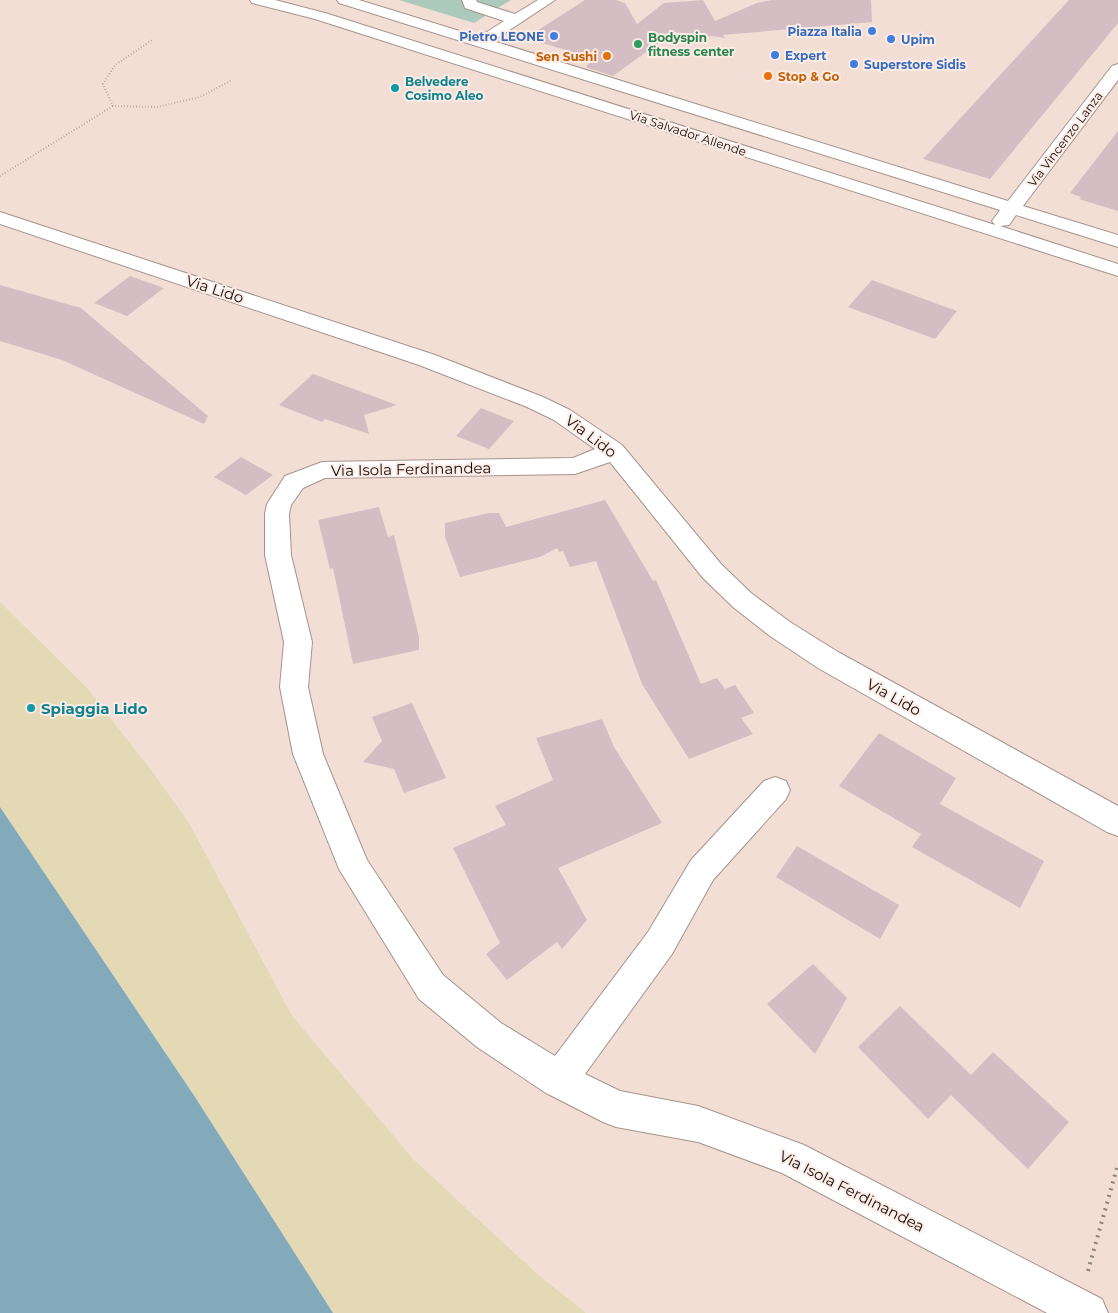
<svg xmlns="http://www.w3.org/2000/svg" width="1118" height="1313" font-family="Montserrat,sans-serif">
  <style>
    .green { fill: #accabb }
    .sand { fill: #e3d9b4 }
    .water { fill: #82aaba }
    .building { fill: #d4bec4 }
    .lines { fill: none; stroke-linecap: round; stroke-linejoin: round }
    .minor-casing { stroke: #a6938b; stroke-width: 2 }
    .path-far1 { stroke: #91837d; stroke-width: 2; stroke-dasharray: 0.5 2.5; stroke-linecap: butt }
    .path { stroke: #91837d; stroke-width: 4; stroke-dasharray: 2 5; stroke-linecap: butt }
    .minor { fill: #fff; fill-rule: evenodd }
    .shop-dot { fill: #3f7fe0; stroke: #fdece5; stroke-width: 2 }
    .leisure-dot { fill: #2e9e5b; stroke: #fdece5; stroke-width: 2 }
    .food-dot { fill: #e8710a; stroke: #fdece5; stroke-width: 2 }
    .culture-dot { fill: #0f9aa8; stroke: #fdece5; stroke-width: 2 }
    .labels { text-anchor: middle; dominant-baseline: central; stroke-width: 4; stroke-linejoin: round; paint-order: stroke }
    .far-shop-label { font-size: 12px; font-weight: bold; fill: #366cbe; stroke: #fdece5; text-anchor: start }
    .far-leisure-label { font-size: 12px; font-weight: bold; fill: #27864d; stroke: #fdece5; text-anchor: start }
    .far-food-label { font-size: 12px; font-weight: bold; fill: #c56008; stroke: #fdece5; text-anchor: end }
    .far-culture-label { font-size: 12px; font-weight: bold; fill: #0d838f; stroke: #fdece5; text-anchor: start }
    .far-street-label { font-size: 12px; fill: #140d0a; stroke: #fdece5 }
    .street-label { font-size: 15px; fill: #140d0a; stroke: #fdece5 }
    .culture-label { font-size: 15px; font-weight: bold; fill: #0d838f; stroke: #fdece5; text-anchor: start }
  </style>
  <rect width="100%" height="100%" fill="#f2ded5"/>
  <path class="green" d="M399,0H511L474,23Z"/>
  <path class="sand" d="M0,602L86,687L151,770L189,823L292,1016L413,1159L536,1273L586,1313H333L195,1097L0,807Z"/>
  <path class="water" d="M0,807L195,1097L333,1313H0Z"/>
  <path class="building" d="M585,0H616L625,3L637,24L664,3L703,0L715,21L757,3L773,0H871L872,22L723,35L725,38L712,36L691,38L690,34L674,32L613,76L588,68L586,66L595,59L526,38Z
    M1069,0H1118V23L990,179L923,159Z
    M1118,131V211L1079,199L1081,197L1070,193Z
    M130,276L164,288L127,316L94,303Z
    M872,280L957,311L935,339L848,307Z
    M0,285L81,308L208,416L204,424L62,360L0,341Z
    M313,374L397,405L364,415L369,434L325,419L322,422L279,405Z
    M481,408L514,421L489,449L456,436Z
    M241,457L273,475L246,495L214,477Z
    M605,500L653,581L656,580L701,684L717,678L725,689L735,685L754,713L741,718L753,734L689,759L642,684L596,561L570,567L563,551L559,552L557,548L540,557L460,577L445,537V523L489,513H499L506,527Z
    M379,507L388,537L394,535L419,637V650L353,664L333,568L330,569L318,520Z
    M412,703L446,778L404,793L394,769L363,762L382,741L372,717Z
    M602,719L614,747L662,823L558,868L587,920L562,949L557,942L507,980L486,954L500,943L453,848L506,825L495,806L553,780L536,738Z
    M879,733L956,778L940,804L1044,861L1020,908L912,847L921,834L839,786Z
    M797,846L899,905L880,939L776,877Z
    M813,964L847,998L815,1054L767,1004Z
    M900,1006L971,1075L993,1052L1069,1122L1028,1169L951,1095L928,1119L858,1047Z"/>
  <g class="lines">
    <g class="minor-casing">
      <path id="minor" d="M250,0H275L325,13L995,225L992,221L1000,210L339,3L337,0H359L479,37L504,21L465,8L462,0H476L477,2L515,14L538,0H555L493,41L1008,201L1112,66L1118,64V80L1023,206L1118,235V247L1016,215L1009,225L1000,226L1118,264V276L315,19L252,3Z
        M0,212L435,355L543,397L570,410L622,445L721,564L751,593L790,622L838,652L1118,806V836L1107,832L818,668L770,636L733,607L703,578L610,462L575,474L325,478L303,488L291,505L289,514L291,555L312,642L308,687L323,754L367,860L443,975L501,1023L555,1056L648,932L691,860L764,781L775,777L786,781L790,790L786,799L713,880L672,954L585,1074L620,1091L698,1106L804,1145L1102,1299L1108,1313H1047L782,1173L698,1142L616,1127L603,1122L546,1093L477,1047L419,999L339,869L293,754L280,687L284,642L265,555V514L267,504L285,476L322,462L573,458L595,449L554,420L527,407L419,365L0,224Z"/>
    </g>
    <path class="path-far1" d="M113,106L103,84L115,65L152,40
      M0,176L113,106L157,107L200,97L232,80"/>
    <path class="path" d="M1088,1271L1118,1164"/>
    <use href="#minor" class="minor"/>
  </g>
  <g class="shop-dot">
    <circle cx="872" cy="31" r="5"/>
    <circle cx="554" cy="36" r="5"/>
    <circle cx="891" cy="39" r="5"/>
    <circle cx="775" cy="55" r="5"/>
    <circle cx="854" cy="64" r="5"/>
  </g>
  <circle class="leisure-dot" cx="638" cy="44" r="5"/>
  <g class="food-dot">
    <circle cx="607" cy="56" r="5"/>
    <circle cx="768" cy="76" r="5"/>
  </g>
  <g class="culture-dot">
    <circle cx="395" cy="88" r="5"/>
    <circle cx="31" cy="708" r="5"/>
  </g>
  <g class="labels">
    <g class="far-shop-label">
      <text x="862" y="31" text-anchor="end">Piazza Italia</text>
      <text x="544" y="36" text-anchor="end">Pietro LEONE</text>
      <text x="901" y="39">Upim</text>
      <text x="785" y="55">Expert</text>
      <text x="864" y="64">Superstore Sidis</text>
    </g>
    <g class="far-leisure-label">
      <text x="648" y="37">Bodyspin<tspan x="648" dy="14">fitness center</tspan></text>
    </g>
    <g class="far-food-label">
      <text x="597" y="56">Sen Sushi</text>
      <text x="778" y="76" text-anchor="start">Stop &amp; Go</text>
    </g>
    <g class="far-culture-label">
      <text x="405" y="81">Belvedere<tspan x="405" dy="14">Cosimo Aleo</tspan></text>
    </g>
    <g class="far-street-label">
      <text transform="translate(688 133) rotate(18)">Via Salvador Allende</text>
      <text transform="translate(1065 139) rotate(-53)">Via Vincenzo Lanza</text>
    </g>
    <g class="street-label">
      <text transform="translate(215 289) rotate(18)">Via Lido</text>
      <text transform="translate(591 436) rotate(37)">Via Lido</text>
      <text transform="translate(411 469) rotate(-1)">Via Isola Ferdinandea</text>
      <text transform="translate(894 697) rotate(29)">Via Lido</text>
      <text transform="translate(852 1191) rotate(27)">Via Isola Ferdinandea</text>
    </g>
    <g class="culture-label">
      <text x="41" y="708">Spiaggia Lido</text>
    </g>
  </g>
</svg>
